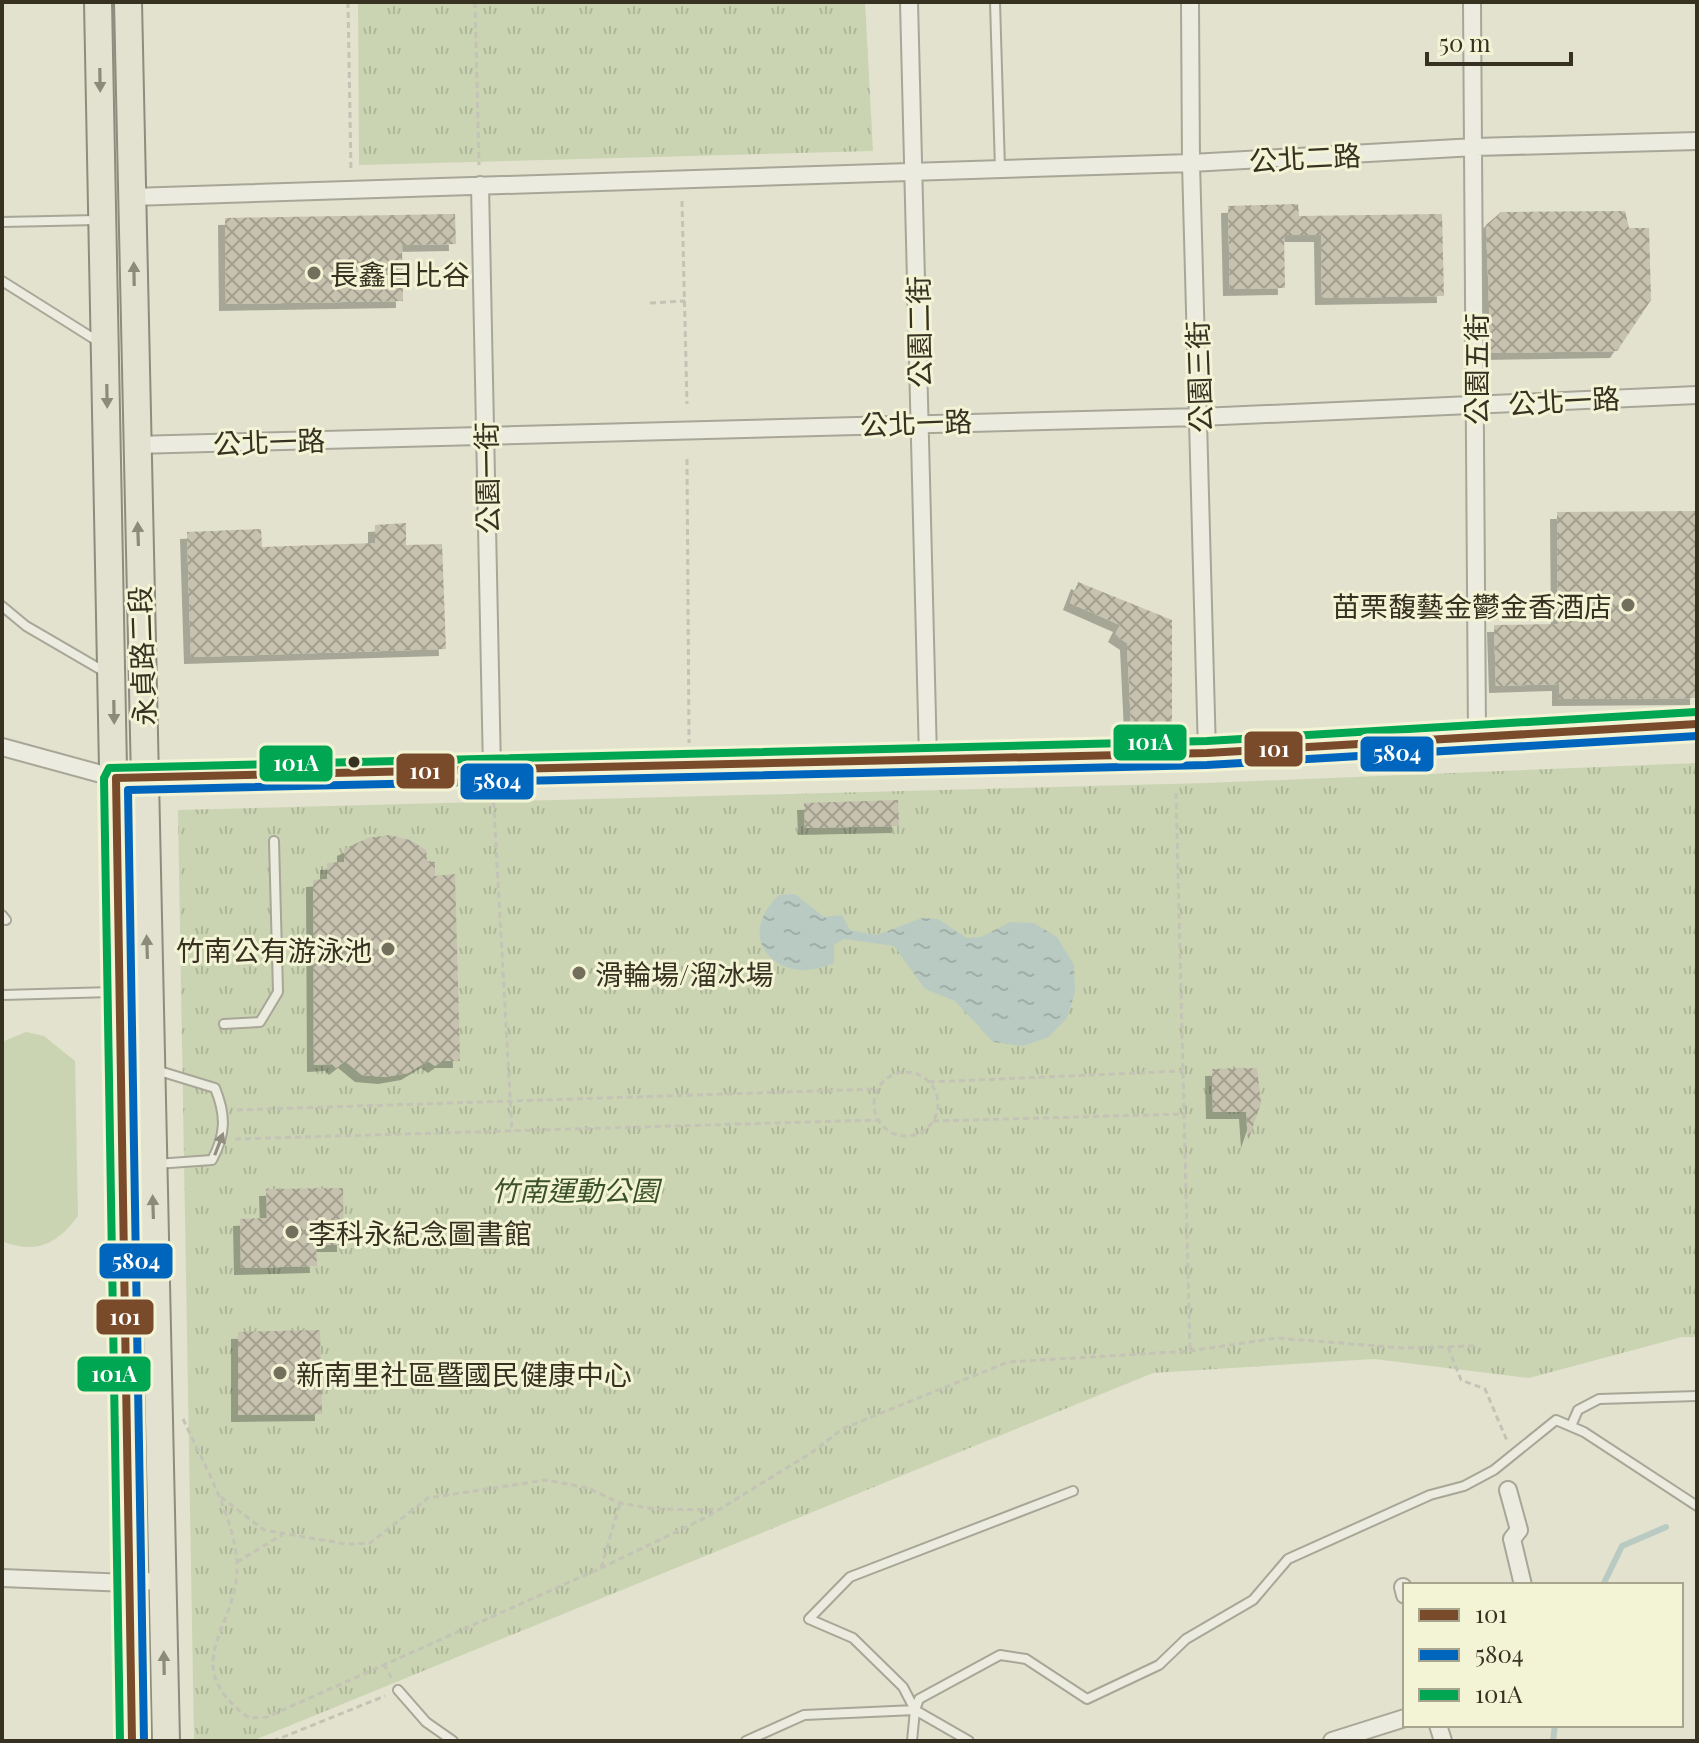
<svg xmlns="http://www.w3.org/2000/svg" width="1699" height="1743" font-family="'Playfair Display','Noto Sans TC',serif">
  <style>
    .grass { fill: #cad4b2 }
    .park { fill: url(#park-tufts) }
    .water { fill: url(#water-ripples) }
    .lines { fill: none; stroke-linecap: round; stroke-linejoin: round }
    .stream { stroke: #b9cac3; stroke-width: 6 }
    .building { fill: url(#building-cross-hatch); filter: url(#shadow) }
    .lane-casing { stroke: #a8a697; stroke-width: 12 }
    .street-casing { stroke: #a8a697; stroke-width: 20 }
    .secondary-casing { stroke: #989686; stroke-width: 28 }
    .primary-casing { stroke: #8e8c7e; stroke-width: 30 }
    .path { stroke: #c4c3b6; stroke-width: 3; stroke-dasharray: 6 4; stroke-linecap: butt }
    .lane { stroke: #ecebdf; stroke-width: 8 }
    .street { stroke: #ecebdf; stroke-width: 16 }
    .secondary { stroke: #ecebdf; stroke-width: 24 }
    .primary { stroke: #e3e2d1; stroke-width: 26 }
    .bus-1-casing { stroke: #f3f3d5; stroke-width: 14 }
    .bus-2-casing { stroke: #f3f3d5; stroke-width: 14 }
    .bus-3-casing { stroke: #f3f3d5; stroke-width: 14 }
    .bus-1 { stroke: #7a4b2a; stroke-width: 8 }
    .bus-2 { stroke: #0065bd; stroke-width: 8 }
    .bus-3 { stroke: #00a651; stroke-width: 8 }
    .oneway { fill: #8c8a78 }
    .oneway2 { fill: #918e80 }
    .poi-dot { fill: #736f5d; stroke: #f3f3d5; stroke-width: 3 }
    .bus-dot { fill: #363120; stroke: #f3f3d5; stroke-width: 3 }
    .labels { text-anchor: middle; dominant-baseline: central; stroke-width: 6; stroke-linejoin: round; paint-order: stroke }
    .street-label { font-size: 28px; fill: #363120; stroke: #f3f3d5 }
    .poi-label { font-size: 28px; fill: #363120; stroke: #f3f3d5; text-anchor: start }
    .park-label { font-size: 28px; font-style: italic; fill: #3b5128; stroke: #f3f3d5 }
    .line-badge { stroke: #f3f3d5; stroke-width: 3 }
    .badge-label { font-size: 22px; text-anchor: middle; font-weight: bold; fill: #fff }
  </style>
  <defs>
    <pattern id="park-tufts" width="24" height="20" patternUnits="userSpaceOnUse" patternTransform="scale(2)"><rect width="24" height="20" fill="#cad4b2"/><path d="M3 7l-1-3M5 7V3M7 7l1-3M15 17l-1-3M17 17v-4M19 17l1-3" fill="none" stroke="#aeb699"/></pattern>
    <pattern id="water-ripples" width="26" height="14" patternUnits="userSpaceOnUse" patternTransform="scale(2)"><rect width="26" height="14" fill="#b9cac3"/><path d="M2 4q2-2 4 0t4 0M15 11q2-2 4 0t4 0" fill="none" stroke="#a0aea7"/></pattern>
    <pattern id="building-cross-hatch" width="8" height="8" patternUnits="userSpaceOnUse" patternTransform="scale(2)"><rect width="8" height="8" fill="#c6c2af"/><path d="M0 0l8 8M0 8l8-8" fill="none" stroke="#a29e8e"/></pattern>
    <filter id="shadow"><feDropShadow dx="-7" dy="7" stdDeviation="0" flood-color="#0004"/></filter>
  </defs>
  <rect width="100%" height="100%" fill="#e3e2ce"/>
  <path class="grass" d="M26,1032L44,1036L75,1061L78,1216C57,1244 36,1255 2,1241V1042Z"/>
  <path class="park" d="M865,2L873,151L359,165L358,3Z
    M1697,763V1337H1682L1529,1378L1374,1359L1153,1373L252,1741H194L178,810L1206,783Z"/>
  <path class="water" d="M795,894L824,917L842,915L850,930L877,935L922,918L938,919L967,938L981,937L1010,922L1034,923L1057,937L1074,965L1075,992L1067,1018L1049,1037L1023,1046L993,1042L955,1001L925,989L894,946L844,939L834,945V963C781,988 731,941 779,895Z"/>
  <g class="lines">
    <path class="stream" d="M1603,1585L1622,1546L1666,1527
      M1553,1741L1555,1725"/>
  </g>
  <path class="building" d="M1298,204L1299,216L1442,214L1444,296L1322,298L1321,235H1284L1285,288L1230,289L1228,206Z
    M1625,211L1629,228H1649L1651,300L1617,351L1491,353L1486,225L1501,212Z
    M455,214L456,244L402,245L403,301L226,304L225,218Z
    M1697,511V698L1559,699V684L1496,686L1494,625L1558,624L1557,512Z
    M406,523V545L442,544L446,649L191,657L187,532L261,529L262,547L375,543V525Z
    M1078,582L1172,620V724H1131L1127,643L1115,635L1120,625L1070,603Z
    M898,800L899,826L805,828L804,803Z
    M389,835L410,840L426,850L427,861L435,862V876L455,874L460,1061H442L435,1066L428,1061L408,1073L385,1077L362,1075L345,1061L336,1068L332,1064L314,1065L313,880L327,879V863L344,862V849L368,838Z
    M1257,1068L1261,1103L1248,1141L1246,1112H1213L1212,1069Z
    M343,1188L344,1245H316L317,1266L241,1268L240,1219L267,1218L266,1189Z
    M320,1330L322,1414L238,1415V1332Z"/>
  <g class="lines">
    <g class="lane-casing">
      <path id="lane" d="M995,2L1000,169
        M2,222L97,220
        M2,281L99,342
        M2,606L26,626L105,672
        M2,915L6,920
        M2,995L113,992
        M224,1024L260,1022L278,992L274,841
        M156,1070L215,1088C226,1115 226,1134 212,1160L156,1164
        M1571,1426L1578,1410L1599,1399L1697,1396
        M398,1690L426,1722L453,1741
        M915,1710L919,1699L1000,1655L1026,1659L1087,1699L1159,1665L1186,1639L1253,1600L1288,1559L1430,1495L1464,1486L1494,1470L1556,1420L1584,1432L1697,1506
        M746,1741L804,1715L915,1710L912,1741
        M969,1741L915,1710L903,1687L853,1638L809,1619L850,1577L1073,1491"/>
    </g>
    <g class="street-casing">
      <path id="street" d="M909,2L928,758
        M1190,2L1191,163L1207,753
        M1472,2L1477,736
        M480,185L492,770
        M132,197L1191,163L1475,147L1697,141
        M135,445L1200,417L1697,395
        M2,747L116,778
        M1508,1490L1519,1530L1512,1539L1523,1585
        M2,1578L129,1583L163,1580
        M1403,1587L1405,1595
        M1438,1725L1443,1741
        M1332,1741L1405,1718"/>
    </g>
    <g class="secondary-casing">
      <path id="secondary" d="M116,778L1207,753L1697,724"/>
    </g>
    <g class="primary-casing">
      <path id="primary" d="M98,2L132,1741
        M128,2L166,1741"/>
    </g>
    <path class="path" d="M348,2L351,172
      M475,2L479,165
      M682,201L687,404
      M650,303L685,301
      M687,459L689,743
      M493,792L512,1132
      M1176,793L1190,1351
      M874 1104a32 32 0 1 1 64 0a32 32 0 1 1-64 0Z
      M929,1082L1183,1071
      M237,1110L877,1089
      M933,1121L1184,1114
      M235,1139L878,1120
      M1448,1347L1461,1380L1485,1389L1508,1443
      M183,1419C202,1460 235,1519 237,1563C240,1628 174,1663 249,1718L267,1717L601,1568L707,1517L811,1453L844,1428L1008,1362L1190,1351L1277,1338L1403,1348L1478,1346
      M221,1497L264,1530L346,1544L370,1543L428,1498L546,1480L588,1488L620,1503L654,1509L715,1510
      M237,1562L282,1535
      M601,1568L620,1503
      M384,1664L392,1679
      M273,1741L385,1696"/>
    <use href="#lane" class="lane"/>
    <use href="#street" class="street"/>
    <use href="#secondary" class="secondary"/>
    <use href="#primary" class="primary"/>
    <g class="bus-1-casing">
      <path id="bus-1" d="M132,1741L116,778L1207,753L1697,724"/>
    </g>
    <g class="bus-2-casing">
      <path id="bus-2" d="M144,1741L128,790L1207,765L1697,736"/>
    </g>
    <g class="bus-3-casing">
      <path id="bus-3" d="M120,1741L104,778L109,768L1207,741L1696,712"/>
    </g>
    <use href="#bus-1" class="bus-1"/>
    <use href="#bus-2" class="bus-2"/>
    <use href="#bus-3" class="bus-3"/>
  </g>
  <defs><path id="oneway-solid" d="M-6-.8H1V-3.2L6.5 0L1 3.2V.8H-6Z" transform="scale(2)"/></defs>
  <g class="oneway">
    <use href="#oneway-solid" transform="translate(100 80) rotate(89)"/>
    <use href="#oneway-solid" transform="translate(134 274) rotate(-91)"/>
    <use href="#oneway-solid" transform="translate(107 396) rotate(89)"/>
    <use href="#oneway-solid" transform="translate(138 534) rotate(-92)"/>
    <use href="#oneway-solid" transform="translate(114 712) rotate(89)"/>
    <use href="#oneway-solid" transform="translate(147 947) rotate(-92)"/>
    <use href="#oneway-solid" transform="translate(153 1207) rotate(-92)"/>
    <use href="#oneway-solid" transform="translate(164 1663) rotate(-91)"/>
  </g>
  <use class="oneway2" href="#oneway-solid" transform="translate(219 1144) rotate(-69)"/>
  <g class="poi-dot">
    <circle cx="314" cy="273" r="8"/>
    <circle cx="1628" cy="605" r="8"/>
    <circle cx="388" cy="949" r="8"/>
    <circle cx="579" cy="973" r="8"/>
    <circle cx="292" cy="1232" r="8"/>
    <circle cx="280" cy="1373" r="8"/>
  </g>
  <circle class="bus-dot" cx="354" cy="762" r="7"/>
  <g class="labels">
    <g class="street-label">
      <text transform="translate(1305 157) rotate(-3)">公北二路</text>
      <text transform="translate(918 332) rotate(-91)">公園二街</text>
      <text transform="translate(1475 369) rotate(-90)">公園五街</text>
      <text transform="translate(1198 377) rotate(-92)">公園三街</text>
      <text transform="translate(1564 400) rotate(-3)">公北一路</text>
      <text transform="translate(916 422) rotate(-2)">公北一路</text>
      <text transform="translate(269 441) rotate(-2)">公北一路</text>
      <text transform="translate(486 478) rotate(-91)">公園一街</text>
      <text transform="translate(141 656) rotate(-92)">永貞路二段</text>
    </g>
    <g class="poi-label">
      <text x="330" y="273">長鑫日比谷</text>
      <text x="1612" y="605" text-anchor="end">苗栗馥藝金鬱金香酒店</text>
      <text x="372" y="949" text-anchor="end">竹南公有游泳池</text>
      <text x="595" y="973">滑輪場/溜冰場</text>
      <text x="308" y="1232">李科永紀念圖書館</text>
      <text x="296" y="1373">新南里社區暨國民健康中心</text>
    </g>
    <g class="park-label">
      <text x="575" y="1189">竹南運動公園</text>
    </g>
  </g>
  <g class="line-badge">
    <rect x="1112" y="723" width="76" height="39" rx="8" fill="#00a651"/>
    <rect x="1243" y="730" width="61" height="38" rx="8" fill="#7a4b2a"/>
    <rect x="1359" y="735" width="76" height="38" rx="8" fill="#0065bd"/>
    <rect x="258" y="744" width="76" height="39" rx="8" fill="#00a651"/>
    <rect x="395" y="752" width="61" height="38" rx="8" fill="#7a4b2a"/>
    <rect x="459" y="762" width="76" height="39" rx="8" fill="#0065bd"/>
    <rect x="98" y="1242" width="76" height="38" rx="8" fill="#0065bd"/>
    <rect x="95" y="1298" width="60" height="38" rx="8" fill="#7a4b2a"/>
    <rect x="76" y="1355" width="76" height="38" rx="8" fill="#00a651"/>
  </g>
  <g class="badge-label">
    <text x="1150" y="750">101A</text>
    <text x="1274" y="757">101</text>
    <text x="1397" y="761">5804</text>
    <text x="296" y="771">101A</text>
    <text x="425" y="779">101</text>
    <text x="497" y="789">5804</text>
    <text x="136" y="1269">5804</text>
    <text x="125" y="1325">101</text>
    <text x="114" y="1382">101A</text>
  </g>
  <rect width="1699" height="1743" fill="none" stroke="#363120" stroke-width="8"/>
  <rect x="1403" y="1583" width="280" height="144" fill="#f3f3d5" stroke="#a7a58d" stroke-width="2"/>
  <rect x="1419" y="1609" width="40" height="12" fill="#7a4b2a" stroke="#a7a58d" stroke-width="2"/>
  <text x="1475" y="1623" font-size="24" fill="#363120">101</text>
  <rect x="1419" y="1649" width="40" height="12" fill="#0065bd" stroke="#a7a58d" stroke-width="2"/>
  <text x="1475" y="1663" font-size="24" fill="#363120">5804</text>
  <rect x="1419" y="1689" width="40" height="12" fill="#00a651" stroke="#a7a58d" stroke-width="2"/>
  <text x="1475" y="1703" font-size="24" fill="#363120">101A</text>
  <path d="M1427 52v12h144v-12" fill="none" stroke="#363120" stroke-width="4"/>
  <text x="1439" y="52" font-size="24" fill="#363120" stroke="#f3f3d5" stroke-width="6" paint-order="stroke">50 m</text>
</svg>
